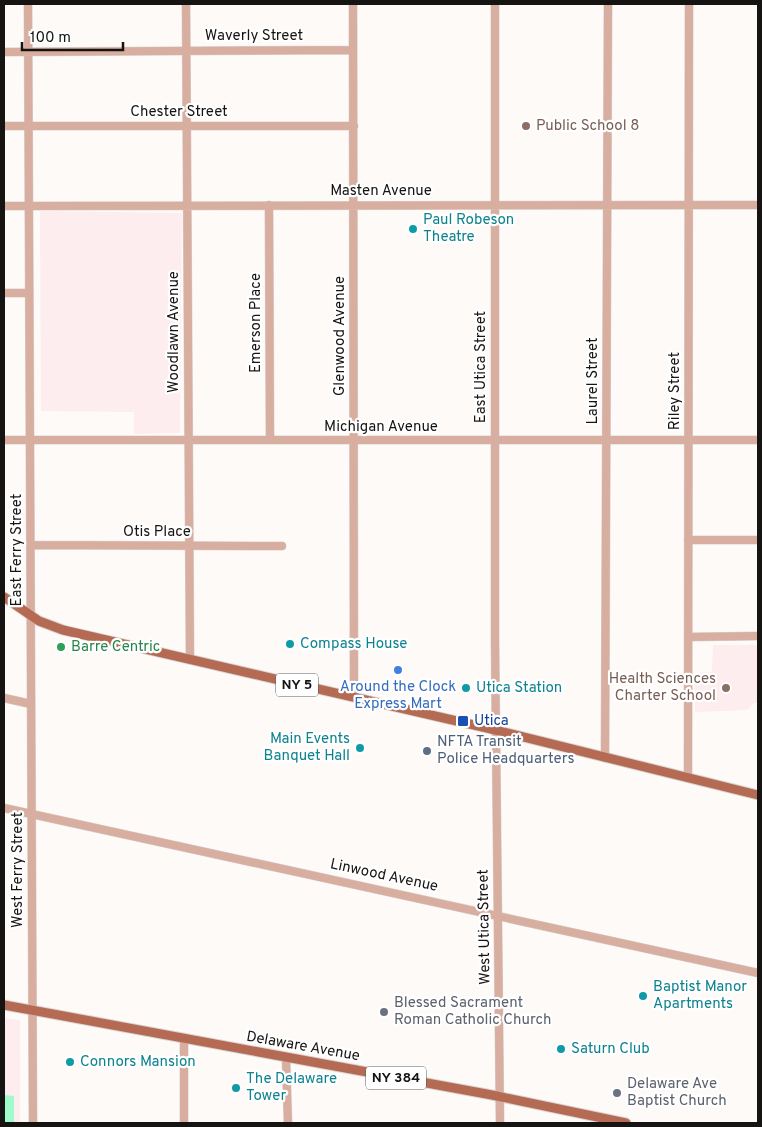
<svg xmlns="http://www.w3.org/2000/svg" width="762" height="1127" font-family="Overpass,sans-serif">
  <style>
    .education { fill: #fdedef }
    .pitch { fill: #9ffbcc }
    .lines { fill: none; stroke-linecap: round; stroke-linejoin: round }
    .minor-casing { stroke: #d9d5d3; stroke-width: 9 }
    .major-casing { stroke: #d9d5d3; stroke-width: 11 }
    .minor { stroke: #d8aea0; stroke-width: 8 }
    .major { stroke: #b46a53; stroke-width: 9 }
    .education-dot { fill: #8d6e63; stroke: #fff; stroke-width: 2 }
    .culture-dot { fill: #0f9aa8; stroke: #fff; stroke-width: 2 }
    .leisure-dot { fill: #2e9e5b; stroke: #fff; stroke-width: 2 }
    .shop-dot { fill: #3f7fe0; stroke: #fff; stroke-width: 2 }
    .transit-dot { fill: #1a4fb4; stroke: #fff; stroke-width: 2 }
    .service-dot { fill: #5c6f8a; stroke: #fff; stroke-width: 2 }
    .worship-dot { fill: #6b7280; stroke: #fff; stroke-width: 2 }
    .labels { text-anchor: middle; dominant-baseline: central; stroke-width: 4.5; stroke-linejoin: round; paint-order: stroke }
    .shield { fill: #fff; stroke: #5c5a5a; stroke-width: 1 }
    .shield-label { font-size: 14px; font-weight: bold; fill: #161413 }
    .street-label { font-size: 15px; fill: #161413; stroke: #fff }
    .education-label { font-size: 15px; fill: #785e54; stroke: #fff; text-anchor: start }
    .culture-label { font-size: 15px; fill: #0d838f; stroke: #fff; text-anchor: start }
    .leisure-label { font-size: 15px; fill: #27864d; stroke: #fff; text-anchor: start }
    .shop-label { font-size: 15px; fill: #366cbe; stroke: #fff }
    .transit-label { font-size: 15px; fill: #164399; stroke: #fff; text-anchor: start }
    .service-label { font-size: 15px; fill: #4e5e75; stroke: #fff; text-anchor: start }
    .worship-label { font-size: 15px; fill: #5b616d; stroke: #fff; text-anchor: start }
  </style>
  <rect width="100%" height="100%" fill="#fefaf8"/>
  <path class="education" d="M40,211L182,213L180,433L134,434V412L41,411Z
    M713,645H758V703H754L747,710L695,712L694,673L712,672Z
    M4,1018L20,1020V1123H4Z"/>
  <path class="pitch" d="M4,1095L14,1096V1123H4Z"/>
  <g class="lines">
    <g class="minor-casing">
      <path id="minor" d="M28,4L33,1123
        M186,4L190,660
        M353,4L354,697
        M495,4V641L500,1123
        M4,52L353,50
        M4,126H354
        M269,205L270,440
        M4,206L758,205
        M4,293H29
        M4,440H758
        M688,540H758
        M31,545L282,546
        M688,637L758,636
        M4,698L31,704
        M605,758L608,4
        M688,778L689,4
        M4,808L758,973
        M184,1039V1123
        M286,1059L288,1123"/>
    </g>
    <g class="major-casing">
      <path id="major" d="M4,597L39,621L63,630L487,728L758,795
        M4,1005L492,1095L626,1123"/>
    </g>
    <use href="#minor" class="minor"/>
    <use href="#major" class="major"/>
  </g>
  <g class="education-dot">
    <circle cx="526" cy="126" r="5"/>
    <circle cx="726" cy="688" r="5"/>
  </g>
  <g class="culture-dot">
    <circle cx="413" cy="229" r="5"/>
    <circle cx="290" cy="644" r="5"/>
    <circle cx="466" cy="688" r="5"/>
    <circle cx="360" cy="748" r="5"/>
    <circle cx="643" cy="996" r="5"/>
    <circle cx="561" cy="1049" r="5"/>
    <circle cx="70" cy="1062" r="5"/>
    <circle cx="236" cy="1088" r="5"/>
  </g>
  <circle class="leisure-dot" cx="61" cy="647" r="5"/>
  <circle class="shop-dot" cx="398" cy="670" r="5"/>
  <rect class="transit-dot" x="457" y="715" width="12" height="12" rx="2.5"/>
  <circle class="service-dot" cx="427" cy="751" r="5"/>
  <g class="worship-dot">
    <circle cx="384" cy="1012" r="5"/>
    <circle cx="617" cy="1093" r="5"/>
  </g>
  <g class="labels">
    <g class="shield">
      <rect x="276" y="673.5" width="42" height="23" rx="4"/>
      <rect x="366" y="1066.5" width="60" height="23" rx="4"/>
    </g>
    <g class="shield-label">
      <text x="297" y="685">NY 5</text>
      <text x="396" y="1078">NY 384</text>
    </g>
    <g class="street-label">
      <text x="254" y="36">Waverly Street</text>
      <text x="179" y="112">Chester Street</text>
      <text x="381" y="191">Masten Avenue</text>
      <text transform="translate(256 323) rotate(-90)">Emerson Place</text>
      <text transform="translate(174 332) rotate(-90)">Woodlawn Avenue</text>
      <text transform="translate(340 336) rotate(-90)">Glenwood Avenue</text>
      <text transform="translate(481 367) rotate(-90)">East Utica Street</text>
      <text transform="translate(593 381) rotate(-90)">Laurel Street</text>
      <text transform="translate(675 391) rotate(-90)">Riley Street</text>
      <text x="381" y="427">Michigan Avenue</text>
      <text x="157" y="532">Otis Place</text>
      <text transform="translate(17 550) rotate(-90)">East Ferry Street</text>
      <text transform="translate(18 870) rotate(-90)">West Ferry Street</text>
      <text transform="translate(384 876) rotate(12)">Linwood Avenue</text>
      <text transform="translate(485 927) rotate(-91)">West Utica Street</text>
      <text transform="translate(303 1047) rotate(10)">Delaware Avenue</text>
    </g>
    <g class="education-label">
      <text x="536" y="126">Public School 8</text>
      <text x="716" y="679" text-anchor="end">Health Sciences<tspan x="716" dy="17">Charter School</tspan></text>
    </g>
    <g class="culture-label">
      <text x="423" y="220">Paul Robeson<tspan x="423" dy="17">Theatre</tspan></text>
      <text x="300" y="644">Compass House</text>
      <text x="476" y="688">Utica Station</text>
      <text x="350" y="739" text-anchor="end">Main Events<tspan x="350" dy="17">Banquet Hall</tspan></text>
      <text x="653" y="987">Baptist Manor<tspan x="653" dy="17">Apartments</tspan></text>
      <text x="571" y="1049">Saturn Club</text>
      <text x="80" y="1062">Connors Mansion</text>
      <text x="246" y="1079">The Delaware<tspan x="246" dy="17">Tower</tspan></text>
    </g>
    <g class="leisure-label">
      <text x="71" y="647">Barre Centric</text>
    </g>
    <g class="shop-label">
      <text x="398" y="687">Around the Clock<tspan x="398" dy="17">Express Mart</tspan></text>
    </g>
    <g class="transit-label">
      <text x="474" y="721">Utica</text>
    </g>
    <g class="service-label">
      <text x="437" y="742">NFTA Transit<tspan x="437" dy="17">Police Headquarters</tspan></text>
    </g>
    <g class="worship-label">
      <text x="394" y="1003">Blessed Sacrament<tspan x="394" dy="17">Roman Catholic Church</tspan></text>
      <text x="627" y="1084">Delaware Ave<tspan x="627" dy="17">Baptist Church</tspan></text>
    </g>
  </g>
  <rect width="762" height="1127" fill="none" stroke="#161413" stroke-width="10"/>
  <path d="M22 42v8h101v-8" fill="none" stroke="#161413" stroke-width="2.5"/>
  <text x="30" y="42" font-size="15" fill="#161413" stroke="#ffffff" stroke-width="4" paint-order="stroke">100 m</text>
</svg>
